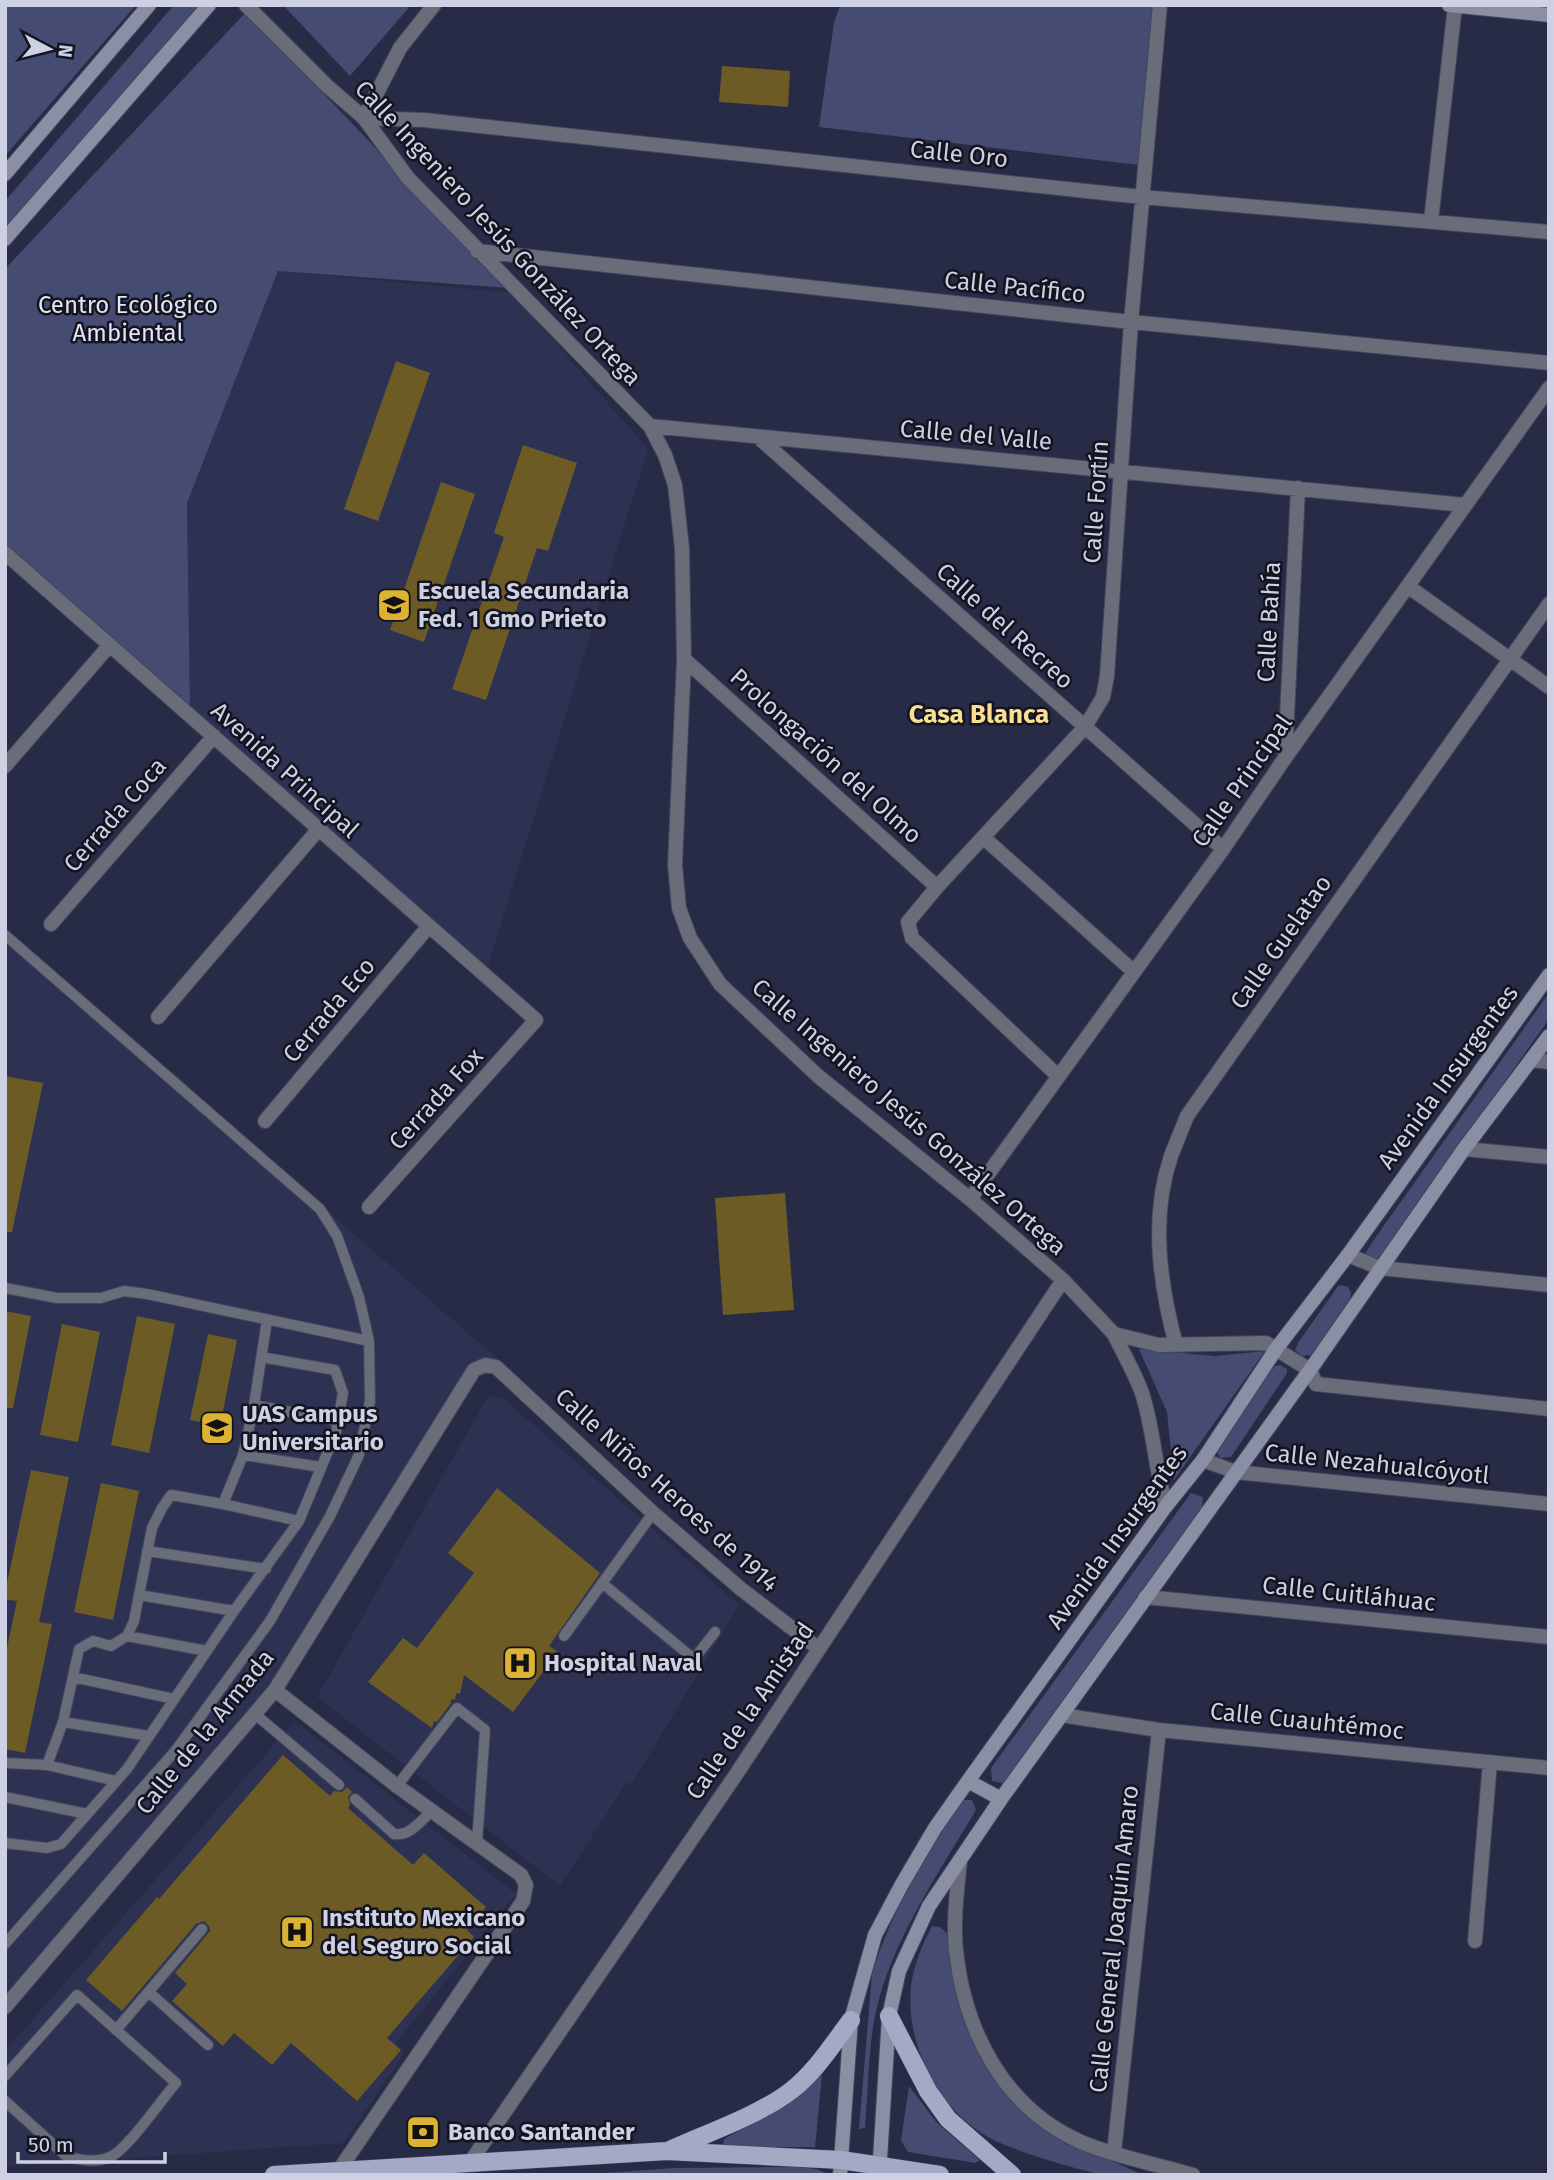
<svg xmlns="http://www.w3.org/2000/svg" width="1554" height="2180" font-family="'Fira Sans',sans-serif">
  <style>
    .built { fill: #2e3252 }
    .green { fill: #464b71 }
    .building { fill: #6d5b26 }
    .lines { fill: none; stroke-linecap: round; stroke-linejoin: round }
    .lane-casing { stroke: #42465e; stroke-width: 12 }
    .street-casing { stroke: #42465e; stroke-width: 16 }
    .secondary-casing { stroke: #42465e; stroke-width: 16 }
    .primary-casing { stroke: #42465e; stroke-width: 19 }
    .lane { stroke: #696c79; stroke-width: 10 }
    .street { stroke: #696c79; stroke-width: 14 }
    .secondary { stroke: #8b8fa4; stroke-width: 14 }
    .primary { stroke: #a4a9c5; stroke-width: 18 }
    .labels { text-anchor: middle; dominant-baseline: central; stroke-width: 5; stroke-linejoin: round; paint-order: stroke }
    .street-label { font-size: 24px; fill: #ced1e3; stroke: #131420 }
    .park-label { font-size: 24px; fill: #e1e4f3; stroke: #131420 }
    .poi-label { font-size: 24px; font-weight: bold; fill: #ced1e3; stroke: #131420; text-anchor: start }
    .neighbourhood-label { font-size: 26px; font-weight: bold; fill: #fade92; stroke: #131420 }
  </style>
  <rect width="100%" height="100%" fill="#272b45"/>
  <path class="built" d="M278,271L512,293L648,449L487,969L190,707L187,503Z
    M5,931L499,1360L483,1359L460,1380L268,1690L5,1996Z
    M490,1395L503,1398L739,1605L632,1784L627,1782L560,1886L317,1697L487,1398Z
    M295,1721L516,1894L396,2043L405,2052L344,2143L5,2167V2051Z"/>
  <path class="green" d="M5,5H136L5,156Z
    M174,5H209L5,241V201Z
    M283,5H411L350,76Z
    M840,5H1153L1139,165L819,127L834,23Z
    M246,12L509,288L278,271L187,503L190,707L5,545V269Z
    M1549,993V1019L1380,1258L1367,1257L1366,1252L1373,1241Z
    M1342,1285L1348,1287L1351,1293L1350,1299L1311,1355L1302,1356L1295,1350L1298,1343L1338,1286Z
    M1139,1349L1215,1356L1265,1351L1174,1480L1167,1412Z
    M1280,1365L1287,1369V1373L1231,1457L1220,1458L1215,1448L1275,1366Z
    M1191,1493L1203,1497L1202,1508L1003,1783L992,1781L991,1768Z
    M962,1800H972L976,1810C937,1876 885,1950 873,2027C868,2060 868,2094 865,2128L859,2129L872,1974C891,1910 927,1856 962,1800Z
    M932,1926L940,1927L949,1935C957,1968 962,2003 972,2035C998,2116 1073,2142 1143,2175C1130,2175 1114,2177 1100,2174C1071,2168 1014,2151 988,2137C938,2109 905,2043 911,1987C913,1966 923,1943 932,1926Z
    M822,2075L815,2147H723L724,2139L778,2109Z
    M909,2086L937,2123L980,2160L976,2163L908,2152L901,2141Z
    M797,2167L816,2169L832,2175H579L673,2168Z"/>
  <path class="building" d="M722,66L790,71L788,107L719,102Z
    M396,361L430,373L378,521L344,509Z
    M523,445L577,463L548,551L537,548L486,700L452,689L504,537L494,533Z
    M441,482L475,494L424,642L390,630Z
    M5,1076L43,1083L12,1232H5Z
    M785,1193L794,1310L723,1315L715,1198Z
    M5,1311L31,1316L13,1408H5Z
    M137,1316L175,1324L149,1453L111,1445Z
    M62,1324L100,1332L78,1442L40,1435Z
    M208,1334L237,1340L220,1426L190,1420Z
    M31,1470L69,1477L39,1622L52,1624L25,1753L5,1749V1657L17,1601L5,1599V1593Z
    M101,1483L139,1491L113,1620L74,1612Z
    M497,1488L600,1573L549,1646L558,1652L513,1712L464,1675L460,1694L456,1693L455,1700L451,1699V1703L437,1722L434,1721L432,1728L368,1682L403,1638L417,1648L474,1573L448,1553Z
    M283,1755L330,1796L334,1791L342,1792L347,1787L352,1792L348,1797L350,1805L348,1808L413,1865L424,1853L486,1907L467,1930L474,1937L387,2038L401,2050L357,2101L291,2043L272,2065L234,2033L223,2046L172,2001L187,1984L175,1973L210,1931L209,1926L204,1921L196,1924L122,2011L86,1980L157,1897L159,1899Z"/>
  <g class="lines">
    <g class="lane-casing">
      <path id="lane" d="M5,935L320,1209L337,1236L359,1297L369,1341L370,1401L359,1455L330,1516L270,1621L176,1750L5,1944
        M5,1288L57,1298H101L124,1291L147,1294L369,1341
        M254,1405L338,1421
        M243,1455L321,1467
        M223,1504L299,1521
        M147,1551L266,1569
        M602,1583L694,1659L715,1632
        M139,1595L234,1611
        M127,1636L207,1651
        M564,1636L653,1513
        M73,1677L174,1699
        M255,1714L339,1785
        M63,1722L149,1736
        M5,1763L47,1765L63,1722L79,1649L93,1641L111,1646L127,1636L134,1621L152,1528L162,1508L171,1495L223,1504L243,1455L254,1405L267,1320
        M47,1765L116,1781
        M397,1786L457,1708L485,1730L477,1843
        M5,1797L87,1814
        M355,1799L394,1834C410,1837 421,1820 433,1810
        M5,1843L47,1848L61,1844L127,1769L234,1611L299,1521L336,1432L343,1393L335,1370L261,1357
        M150,1993L208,2045
        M116,2030L202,1929
        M5,2076L77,1995L176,2083C161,2100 128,2149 110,2157C96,2163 79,2160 66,2156L5,2101"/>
    </g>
    <g class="street-casing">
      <path id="street" d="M246,5L326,85L364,118L408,178L650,426L665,455L675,485L682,548L684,659L675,865L679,908L690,938L720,984L818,1076L970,1199L1063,1280L1114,1334
        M364,118L424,120L1142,197L1549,232
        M364,118L400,48L434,5
        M1431,221L1455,6
        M477,251L1131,322L1549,363
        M650,426L1465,505
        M758,437L1223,849
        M5,553L536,1020L369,1207
        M1409,587L1549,687
        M684,659L937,887
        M1285,758L1298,488
        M5,766L109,646
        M983,837L1133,971
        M51,924L214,736
        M158,1017L318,830
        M1531,1060L1549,1062
        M1058,1076L912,938L908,922L937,887L1085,727L1103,697L1107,676L1131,322L1160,5
        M265,1121L428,927
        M1464,1149L1549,1157
        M970,1199L1223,849L1285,758L1549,388
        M1348,1255L1380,1268L1549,1285
        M1176,1345C1160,1285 1150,1218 1171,1156C1176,1143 1182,1129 1187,1116L1549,604
        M1203,1460L1236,1472L1549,1504
        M1166,1506C1155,1469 1154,1430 1142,1393C1135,1373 1123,1353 1114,1334L1159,1345L1266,1343L1310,1370L1316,1384L1549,1409
        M1145,1597L1549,1637
        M275,1690L397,1786L521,1875L526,1885L523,1901L339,2170
        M1061,1715L1159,1730L1549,1768
        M960,1861C957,1891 953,1921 956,1951C965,2032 1004,2108 1081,2142C1116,2157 1157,2164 1193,2175
        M1475,1941L1490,1762
        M5,2007L275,1690L474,1370L485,1365L496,1367L653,1513L741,1589L819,1649
        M1114,2153L1159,1730
        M469,2164L735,1776L1063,1280"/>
    </g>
    <g class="secondary-casing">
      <path id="secondary" d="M1449,5L1549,15
        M5,174L149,5
        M5,239L209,5
        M968,1781L1001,1799
        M840,2175L851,2020L875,1935L902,1884L935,1828L968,1781L1166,1506L1203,1460L1276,1349L1348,1255L1549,975
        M879,2175L889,2016L899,1971L929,1906L1001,1799L1310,1370L1464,1149L1549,1036"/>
    </g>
    <g class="primary-casing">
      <path id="primary" d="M889,2016L928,2091L948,2119L1012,2175
        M670,2150C707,2133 760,2115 792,2090C816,2071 832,2045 851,2020
        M274,2175L667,2151L841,2160L940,2175"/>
    </g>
    <use href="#lane" class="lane"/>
    <use href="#street" class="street"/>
    <use href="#secondary" class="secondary"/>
    <use href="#primary" class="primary"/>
  </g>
  <defs>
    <g id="school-square" transform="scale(1.75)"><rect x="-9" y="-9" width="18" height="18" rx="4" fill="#dbb233" stroke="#131420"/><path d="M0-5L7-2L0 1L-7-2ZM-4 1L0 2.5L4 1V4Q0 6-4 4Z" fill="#111"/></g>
    <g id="university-square" transform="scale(1.75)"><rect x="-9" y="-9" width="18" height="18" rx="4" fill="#dbb233" stroke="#131420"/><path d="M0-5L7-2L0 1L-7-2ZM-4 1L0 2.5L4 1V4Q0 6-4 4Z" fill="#111"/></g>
    <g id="hospital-square" transform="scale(1.75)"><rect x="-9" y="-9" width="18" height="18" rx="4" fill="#dbb233" stroke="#131420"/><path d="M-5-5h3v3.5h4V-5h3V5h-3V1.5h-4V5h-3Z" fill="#111"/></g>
    <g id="bank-square" transform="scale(1.75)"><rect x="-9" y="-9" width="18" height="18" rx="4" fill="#dbb233" stroke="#131420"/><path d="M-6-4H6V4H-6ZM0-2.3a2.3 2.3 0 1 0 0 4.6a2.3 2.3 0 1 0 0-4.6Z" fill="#111"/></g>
  </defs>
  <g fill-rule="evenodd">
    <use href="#school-square" x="394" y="605"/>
    <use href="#university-square" x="217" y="1428"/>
    <use href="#hospital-square" x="520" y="1663"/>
    <use href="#hospital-square" x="297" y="1932"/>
    <use href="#bank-square" x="423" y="2132"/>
  </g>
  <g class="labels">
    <g class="street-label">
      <text transform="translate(959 154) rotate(6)">Calle Oro</text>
      <text transform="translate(498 233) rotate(47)">Calle Ingeniero Jesús González Ortega</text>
      <text transform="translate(1015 287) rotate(6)">Calle Pacífico</text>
      <text transform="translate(976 435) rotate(5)">Calle del Valle</text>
      <text transform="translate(1096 502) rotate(-86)">Calle Fortín</text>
      <text transform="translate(1269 622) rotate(-87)">Calle Bahía</text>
      <text transform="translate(1005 626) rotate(42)">Calle del Recreo</text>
      <text transform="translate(826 756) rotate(42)">Prolongación del Olmo</text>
      <text transform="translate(285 770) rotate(42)">Avenida Principal</text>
      <text transform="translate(1242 781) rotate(-55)">Calle Principal</text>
      <text transform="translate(115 815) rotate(-49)">Cerrada Coca</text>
      <text transform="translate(1281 942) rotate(-55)">Calle Guelatao</text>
      <text transform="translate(329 1010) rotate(-50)">Cerrada Eco</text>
      <text transform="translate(1448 1077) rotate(-54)">Avenida Insurgentes</text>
      <text transform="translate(436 1099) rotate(-48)">Cerrada Fox</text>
      <text transform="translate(909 1117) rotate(41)">Calle Ingeniero Jesús González Ortega</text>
      <text transform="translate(1377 1464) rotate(6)">Calle Nezahualcóyotl</text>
      <text transform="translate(667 1490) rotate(42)">Calle Niños Heroes de 1914</text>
      <text transform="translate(1117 1537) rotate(-54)">Avenida Insurgentes</text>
      <text transform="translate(1349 1594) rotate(6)">Calle Cuitláhuac</text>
      <text transform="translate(750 1711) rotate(-56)">Calle de la Amistad</text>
      <text transform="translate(1307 1721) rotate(6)">Calle Cuauhtémoc</text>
      <text transform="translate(205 1732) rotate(-51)">Calle de la Armada</text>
      <text transform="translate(1114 1939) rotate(-84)">Calle General Joaquín Amaro</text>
    </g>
    <g class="park-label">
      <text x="128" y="305">Centro Ecológico<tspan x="128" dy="28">Ambiental</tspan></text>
    </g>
    <g class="poi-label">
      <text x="418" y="591">Escuela Secundaria<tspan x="418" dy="28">Fed. 1 Gmo Prieto</tspan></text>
      <text x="242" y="1414">UAS Campus<tspan x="242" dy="28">Universitario</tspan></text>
      <text x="544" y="1663">Hospital Naval</text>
      <text x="322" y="1918">Instituto Mexicano<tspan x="322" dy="28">del Seguro Social</tspan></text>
      <text x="448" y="2132">Banco Santander</text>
    </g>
    <g class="neighbourhood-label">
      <text x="979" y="714">Casa Blanca</text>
    </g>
  </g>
  <rect width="1554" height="2180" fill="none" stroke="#ced1e3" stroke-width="14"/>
  <g transform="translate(49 49) rotate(97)" stroke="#131420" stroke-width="5" paint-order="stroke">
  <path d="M0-5L12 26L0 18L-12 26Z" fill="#ced1e3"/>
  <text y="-10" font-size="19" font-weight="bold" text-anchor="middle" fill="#ced1e3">N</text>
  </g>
  <path d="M18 2152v10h147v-10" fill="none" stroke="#ced1e3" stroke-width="3.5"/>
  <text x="28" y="2152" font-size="21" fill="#ced1e3" stroke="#131420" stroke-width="5" paint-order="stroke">50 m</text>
</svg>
